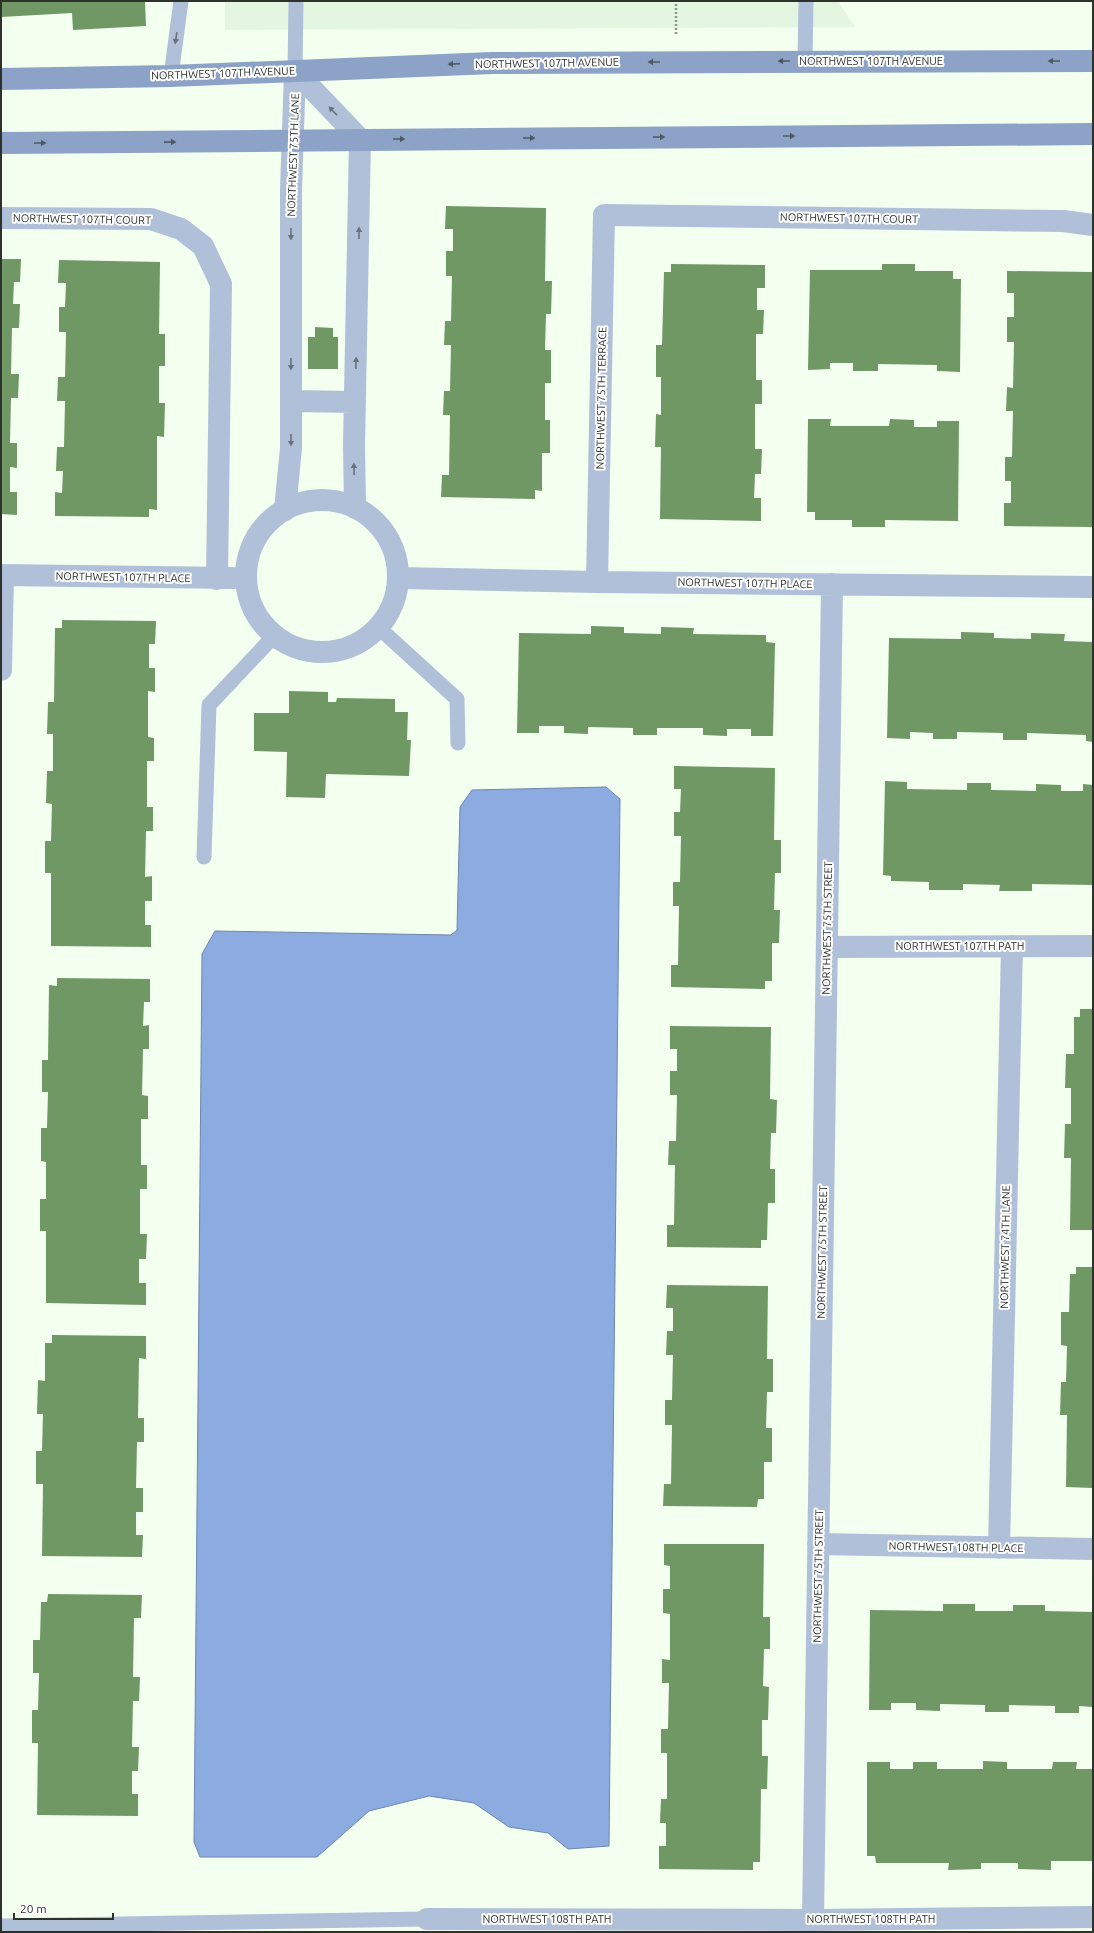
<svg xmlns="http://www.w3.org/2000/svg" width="1094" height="1933" font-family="Ubuntu,sans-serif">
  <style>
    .built { fill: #e4f6e0 }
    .water { fill: #8babe1; stroke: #6f87ab }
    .building { fill: #709864 }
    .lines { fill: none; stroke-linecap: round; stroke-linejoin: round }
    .path { stroke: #8f978c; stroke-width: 2.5; stroke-dasharray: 2 2; stroke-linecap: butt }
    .service { stroke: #b1c0d9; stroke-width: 15 }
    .minor { stroke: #b1c0d9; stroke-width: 22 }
    .secondary { stroke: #8da2c7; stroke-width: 22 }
    .oneway { fill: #68727a }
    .oneway2 { fill: #4f5962 }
    .labels { text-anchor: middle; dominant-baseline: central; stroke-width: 4; stroke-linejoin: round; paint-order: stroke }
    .street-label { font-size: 11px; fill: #2d322c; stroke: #fff }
  </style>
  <rect width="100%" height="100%" fill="#f3ffef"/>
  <path class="built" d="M225,1H838L855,27L225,30Z"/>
  <path class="water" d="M606,787L620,799L609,1846L568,1849L548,1833L509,1827L474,1803L429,1796L369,1811L317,1857H200L194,1842L202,954L215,931L451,935L457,930L460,807L472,790Z"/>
  <path class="building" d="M1,1H145L146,26L73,30L72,13L1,17Z
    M446,206L546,208L545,281H552L551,314H546L545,350H551V383H545V420H550V453H542V491L535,490V499L441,497L442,475H449L450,415H443L444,391H450L451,345H444L445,321H451L452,276H446V251H453V229H445Z
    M1,259H21L20,282H14L13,304H20L19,328H12L11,374H19L18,398H11L10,443H17V468L10,467V492H17V515L1,514Z
    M59,260L160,262L159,334H165V366H159V403H165L164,437L157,436V510L149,509V517L55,516V492L62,493L63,471H56L57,447H64L65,401H57L58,377H65L66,332H59V307H65L66,283H58Z
    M671,264L765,265V288H757V310H764L763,334H756V380H762V404H755V449H762L761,474H755L754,498H761V521L660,519L661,447H655L656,414L661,415V377H656V345H662L664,272H671Z
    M882,264H915V271H953V279H961L960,372L937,371V365L878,364V371H853V363H830V369L808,370L810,270H882Z
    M1007,271L1093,272V527L1004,526V503H1011V481H1005V457H1012L1013,411H1006L1007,387L1013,388L1014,342H1007V317H1014V293H1007Z
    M315,327L333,328V337H338V369H308V337H315Z
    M808,419H831L830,426H889L890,419L914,420V427H937V421H959L958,521L885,520V527H852V520H815V512H807Z
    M62,620L156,621L155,644H149V668H155V692L148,691V737L154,738V761H147V807H153V831H146L145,877L152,876V901H145V925H151V947L51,946V873H45V841H51L52,804L46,803L47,771H53V734H47L48,702H54L55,628H62Z
    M591,626L624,627V633L661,634V627L694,628L693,634L766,635V642L775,643L773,736H751V729H727V736L703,735V728H657V735H633V728L588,727V734L564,733V726H539V733H517L519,633L591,634Z
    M961,632L994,633V638L1031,639V633L1065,634L1064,641L1093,642V742L1086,741V735L1027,733V740H1003V733L957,732V739H933V733L910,732V739L887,738L889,638L961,639Z
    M289,691L328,692V702H336L337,698L395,699V712H408L407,740H411L409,776L326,774L325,798L286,797L287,752L254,751V713H289Z
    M674,766L775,768L774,840H781V873H775L774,910H780L779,943H772V981H765V989L671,987V965H678L679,906H673V882H680L681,836H674V812H680L681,789H674Z
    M885,781L907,782V789L967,790V783H991V790L1036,791V784L1061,785V791H1083V784L1093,785V885L1032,884V891H999L1000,885L963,884V890H929V882L891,881V876L883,875Z
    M57,978L150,979V1002H144L143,1026L149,1025V1049H143L142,1095L148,1096V1119H141V1165H147V1189H140V1234H147L146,1259H139V1283H146V1305L46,1303V1231H40V1199H46V1162L41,1161V1128H47L48,1092H42V1060H48L49,985L57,986Z
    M1080,1009H1093V1230H1070L1071,1158H1064L1065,1124H1071V1088H1065L1066,1054H1074V1017H1080Z
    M670,1026L771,1027L770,1099L777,1100L776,1133H771L770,1169H775V1203H768L767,1240H761V1248L667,1247V1225H674L675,1165H668L669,1141H676L677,1095H670V1071H677V1049H670Z
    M1076,1267H1093V1488L1066,1487L1067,1415H1060L1061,1382H1066L1067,1346L1061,1345V1312H1069L1070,1274H1076Z
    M667,1285L768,1286L767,1359H773V1392H767L766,1428H772V1462H764V1499H758L757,1507L663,1506L664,1484H671L672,1425H665V1400H672L673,1355H666L667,1331H673V1308H666Z
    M52,1335L146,1336V1359L139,1358L138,1418H144V1442H137L136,1488H143V1512H136V1535H143L142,1557L42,1556L43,1484H36V1451H42L43,1414H37L38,1380L45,1381V1343H52Z
    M664,1544H764L763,1617H770V1649H764L763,1686L769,1687L768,1720H762V1756H768L767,1789H761L760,1862H753V1870L659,1869V1846H666V1823H660L661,1799H667V1753H661V1729H668L669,1683H662V1659L670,1660V1614L663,1613V1589H670V1566L664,1565Z
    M48,1594L142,1595L141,1618H134L133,1677H140L139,1701H133L132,1747H139L138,1771H132V1794H138V1816L37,1815L38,1743H32V1710H38L39,1673H33V1640H40L41,1602H47Z
    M943,1604H975V1611H1013V1605H1045V1611L1093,1612V1707L1079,1706V1713H1055V1706L1009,1705V1712H985V1705L940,1704V1711L916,1710V1703H891V1710H869L870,1610L943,1611Z
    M983,1761L1007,1762V1769H1052L1053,1762H1077L1076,1769H1093V1861H1051V1870L1018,1869V1863H981V1869L948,1870L949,1863H876L875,1856H867V1762H890V1769H913V1762H937V1769H983Z"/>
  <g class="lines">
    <path class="path" d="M676,34V1"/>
    <path class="service" d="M805,61L806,1
      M295,71L296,1
      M171,76L181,1
      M378,627L457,699L458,743
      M204,857L209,705L274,636
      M1,1926L427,1919"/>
    <path class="minor" d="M295,71L360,139L354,445L355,508
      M1,218L151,219L181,229L203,246L221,284L217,579
      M291,401L355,402
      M246 576a76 76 0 1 1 152 0a76 76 0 1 1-152 0Z
      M285,510L291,448V190L295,71
      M1,575L232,578
      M398,578L597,582L1093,587
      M597,582L604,215L1063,221L1093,225
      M1,670L3,575
      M827,947L1093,946
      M818,1544L1093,1549
      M999,1548L1012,946
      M427,1919L813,1920L1093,1917
      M813,1920L832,584"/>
    <path class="secondary" d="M1,79L171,76L492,63L1093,61
      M1,143L1093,134"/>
  </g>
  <defs><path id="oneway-solid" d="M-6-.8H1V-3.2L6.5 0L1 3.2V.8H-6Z"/></defs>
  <g class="oneway">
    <use href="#oneway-solid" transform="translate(176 38) rotate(98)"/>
    <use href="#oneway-solid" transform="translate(333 111) rotate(-134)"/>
    <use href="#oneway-solid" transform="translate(359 233) rotate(-89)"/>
    <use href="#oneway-solid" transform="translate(291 234) rotate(90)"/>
    <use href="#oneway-solid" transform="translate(356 363) rotate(-89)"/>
    <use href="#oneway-solid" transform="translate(291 364) rotate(90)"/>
    <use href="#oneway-solid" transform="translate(291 440) rotate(90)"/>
    <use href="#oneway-solid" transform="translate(354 469) rotate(-91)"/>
  </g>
  <g class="oneway2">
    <use href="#oneway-solid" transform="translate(784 61) rotate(180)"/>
    <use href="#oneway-solid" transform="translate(1054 61) rotate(-180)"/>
    <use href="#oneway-solid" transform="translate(654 62) rotate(180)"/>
    <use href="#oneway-solid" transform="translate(454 64) rotate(178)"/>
    <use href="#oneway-solid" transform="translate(789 136)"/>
    <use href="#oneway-solid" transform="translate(659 137)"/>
    <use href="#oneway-solid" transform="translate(529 138)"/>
    <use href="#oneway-solid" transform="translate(399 139)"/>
    <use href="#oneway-solid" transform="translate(170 142) rotate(-1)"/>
    <use href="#oneway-solid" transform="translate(40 143)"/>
  </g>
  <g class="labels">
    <g class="street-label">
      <text x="871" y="61">NORTHWEST 107TH AVENUE</text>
      <text transform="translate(547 63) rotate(-1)">NORTHWEST 107TH AVENUE</text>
      <text transform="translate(223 73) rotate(-2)">NORTHWEST 107TH AVENUE</text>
      <text transform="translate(293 155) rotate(-88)">NORTHWEST 75TH LANE</text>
      <text transform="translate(849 218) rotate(1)">NORTHWEST 107TH COURT</text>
      <text transform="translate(82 219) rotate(1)">NORTHWEST 107TH COURT</text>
      <text transform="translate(601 398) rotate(-89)">NORTHWEST 75TH TERRACE</text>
      <text transform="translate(123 577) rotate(1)">NORTHWEST 107TH PLACE</text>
      <text transform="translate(745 583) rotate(1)">NORTHWEST 107TH PLACE</text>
      <text transform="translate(827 928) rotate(-89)">NORTHWEST 75TH STREET</text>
      <text x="960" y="946">NORTHWEST 107TH PATH</text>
      <text transform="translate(1005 1247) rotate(-89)">NORTHWEST 74TH LANE</text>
      <text transform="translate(822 1252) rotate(-89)">NORTHWEST 75TH STREET</text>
      <text transform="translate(956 1547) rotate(1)">NORTHWEST 108TH PLACE</text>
      <text transform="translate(818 1576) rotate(-89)">NORTHWEST 75TH STREET</text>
      <text x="547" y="1919">NORTHWEST 108TH PATH</text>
      <text x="871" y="1919">NORTHWEST 108TH PATH</text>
    </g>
  </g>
  <rect width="1094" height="1933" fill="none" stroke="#2d322c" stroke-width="4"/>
  <path d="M14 1913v6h99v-6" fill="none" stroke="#2d322c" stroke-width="2"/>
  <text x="20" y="1913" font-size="12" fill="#2d322c" stroke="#ffffff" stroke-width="3" paint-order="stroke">20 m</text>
</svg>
